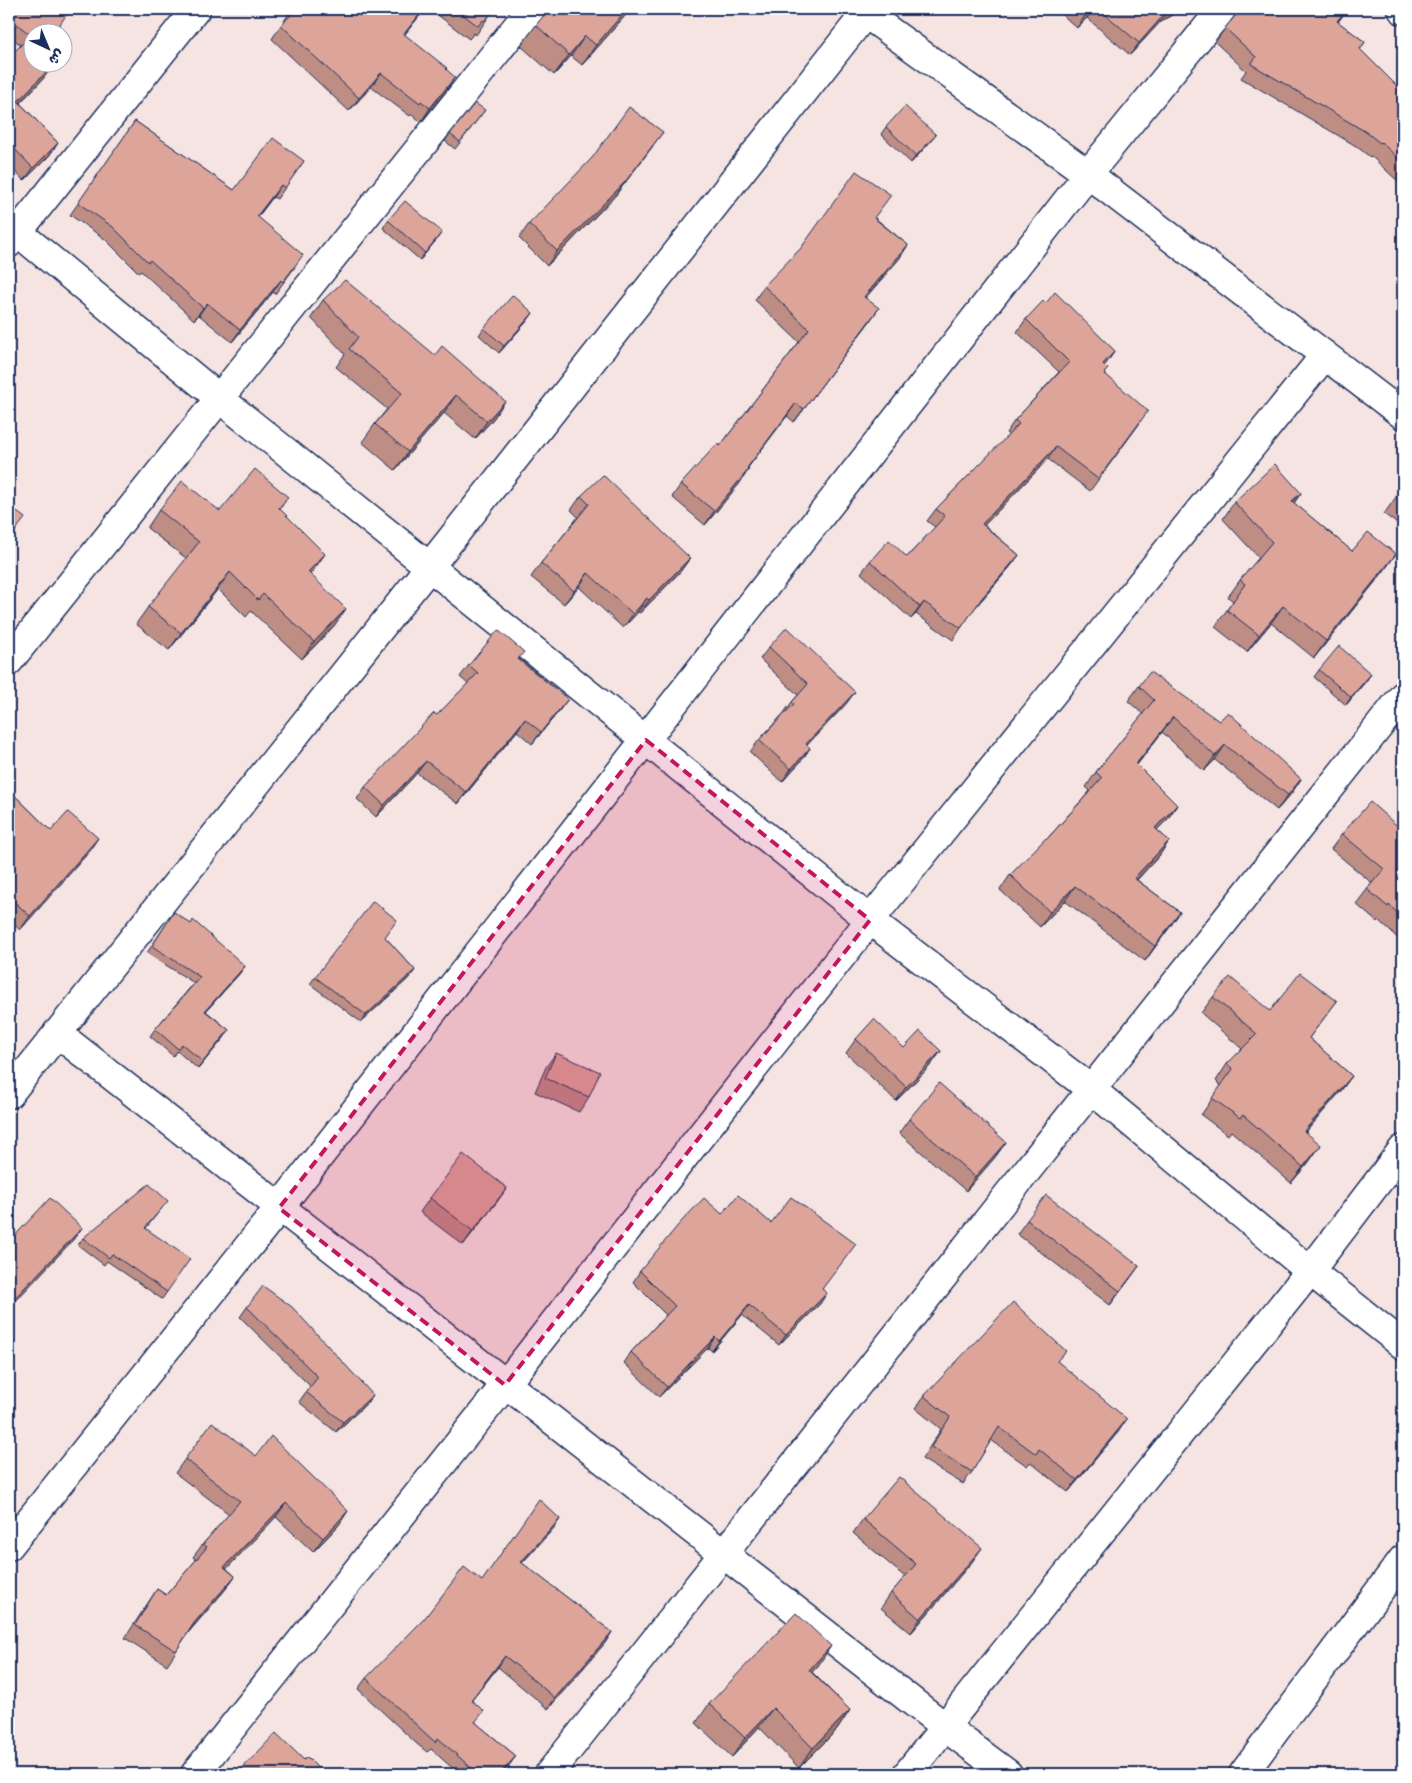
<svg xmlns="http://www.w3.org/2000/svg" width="1412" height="1783" font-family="'Patrick Hand','Playpen Sans Arabic',sans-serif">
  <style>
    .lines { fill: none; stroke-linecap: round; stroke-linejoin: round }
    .street-casing { stroke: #1b2f5e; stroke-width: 31 }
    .street { stroke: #fff; stroke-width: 28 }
    .wall { fill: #be8d84; stroke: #1b2f5e }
    .shaded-wall { fill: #9b736c; stroke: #1b2f5e }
    .building { fill: #dda49a; stroke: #1b2f5e }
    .marked { fill: #c2185b; fill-opacity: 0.2; stroke: #c2185b; stroke-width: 4; stroke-dasharray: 10 6; stroke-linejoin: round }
  </style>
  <rect width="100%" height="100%" fill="#f5e4e1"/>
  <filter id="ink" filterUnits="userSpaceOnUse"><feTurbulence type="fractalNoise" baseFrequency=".02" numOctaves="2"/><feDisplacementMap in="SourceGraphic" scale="10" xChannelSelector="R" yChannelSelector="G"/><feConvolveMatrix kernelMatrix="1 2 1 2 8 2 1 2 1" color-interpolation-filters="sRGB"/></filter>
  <g filter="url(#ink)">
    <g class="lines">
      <g class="street-casing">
        <path id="street" d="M859,9L1088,174L1403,415
          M1402,9L1403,10
          M9,225L219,398L870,920L1092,1090L1310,1271L1403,1345
          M9,243L196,9
          M9,661L531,9
          M57,1033L945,1727L1008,1774
          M9,1094L430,566L869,9
          M9,1546L279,1208L1088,174L1222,9
          M195,1774L505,1385L870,920L1325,355
          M549,1774L1403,696
          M907,1774L1310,1271L1403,1149
          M1243,1774L1403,1559"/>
      </g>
      <use href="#street" class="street"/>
    </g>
    <path class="wall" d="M9,9L32,32V62L44,78L20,103L58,143L49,156L24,181L9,165V57L21,45L9,36Z
      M292,9H425L404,35L446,69V91L421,122L412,114L410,116L371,87L349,111L272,39L281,25L285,22L284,21Z
      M430,9H494L476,35L474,33L469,39Z
      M631,9L582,65L571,56L554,75L521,46L536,25Z
      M1056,9H1182L1160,22L1130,55L1087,18L1077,28Z
      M1237,9H1348L1338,22L1365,42L1360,50L1400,89L1403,85V186L1371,156L1370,157L1356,146L1241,78L1246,71L1215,42L1236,14L1237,12Z
      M485,110L455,149L445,141L450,134Z
      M135,121L234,190L304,161L277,199L273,197L258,217L295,267L275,294L273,292L232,342L199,315L194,320L141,271L139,273L105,239L70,215Z
      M886,127L930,142L911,163L881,134Z
      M653,146L615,196L547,266L519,238L529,224Z
      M875,218L908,245L899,259L865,298L870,321L794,422L787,416L747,468L740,483L705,525L672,497L681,484L720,446L799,342L755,300L764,286Z
      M388,220L437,239L420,260L383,228Z
      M323,300L435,355L505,401L493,419L475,439L444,413L395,470L362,442L375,424L387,409L336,367L345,354L311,318Z
      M1026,319L1106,364L1104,366L1105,374L1140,423L1090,491L1048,459L984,525L1019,555L1010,567L974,609L953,640L916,614L911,619L861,573L870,561L907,557L935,527L927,521L936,509L1009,435L1006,433L1015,420L1059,372L1017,332Z
      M528,320L499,353L479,335L484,328Z
      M1403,487V528L1384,514Z
      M1301,493L1294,503L1352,551L1384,571L1314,658L1271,623L1247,652L1215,627L1233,601L1228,597L1240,580L1259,558L1223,519L1234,502Z
      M581,496L690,558L680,572L640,613L638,612L623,628L579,587L564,604L531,577L541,563L578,517L571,510Z
      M288,497L280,509L313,571L310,574L334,626L302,659L251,611L246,617L218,589L169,650L136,624L148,607L187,559L147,528L159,510L220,511Z
      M769,647L846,704L807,745L810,748L802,760L782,782L750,752L759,740L783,714L792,702L798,695L760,659Z
      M519,659L568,699L559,711L532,744L517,731L458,804L417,773L376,817L357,799L365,787L468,684L460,677L469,665Z
      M1319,670L1371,674L1366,681L1346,705L1314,677Z
      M1139,686L1219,721L1301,779L1291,794L1277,810L1215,760L1204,771L1162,732L1137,765L1177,805L1167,820L1157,830L1169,841L1159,856L1137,880L1180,912L1145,961L1065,901L1040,927L1000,890L1010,875L1047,839L1090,791L1086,787L1096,772L1143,714L1128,701Z
      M1403,756V770L1398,764Z
      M9,790L51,831L88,853L20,930L9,920Z
      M1403,831V943L1378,920L1377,922L1356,904L1372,883L1331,849L1342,834Z
      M174,912L245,966L240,973L206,1011L229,1030L198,1069L177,1051L173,1056L150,1036L155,1029L194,983L147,953Z
      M385,937L415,970L410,977L361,1022L310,984L315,977Z
      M1213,997L1270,1011L1337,1001L1309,1038L1352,1076L1340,1092L1306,1132L1309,1162L1291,1183L1231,1131L1228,1135L1201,1115L1221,1086L1216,1081L1227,1064L1242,1049L1201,1013Z
      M856,1039L904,1048L941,1051L931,1065L896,1101L846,1053Z
      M556,1053L589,1097L579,1112L535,1092L546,1067Z
      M909,1119L1006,1142L996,1156L966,1191L899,1133Z
      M507,1188L463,1245L420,1212L430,1198Z
      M162,1208L146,1228L167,1292L162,1299L107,1261L104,1265L78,1245L83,1238Z
      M722,1214L822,1289L820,1304L779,1345L742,1315L712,1351L708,1348L659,1397L624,1363L631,1352L666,1315L633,1282L640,1271Z
      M1027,1220L1139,1266L1110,1305L1017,1234Z
      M247,1307L373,1395L366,1404L336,1432L299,1402L310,1386L240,1317Z
      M1058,1362L1119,1431L1068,1492L1030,1462L1027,1466L991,1440L972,1472L963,1484L922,1459L941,1429L915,1408L924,1396Z
      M185,1459L339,1525L313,1552L276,1517L226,1568L235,1576L225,1590L188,1633L167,1665L125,1638L157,1589L166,1595L196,1560L193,1557L203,1544L229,1514L175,1473Z
      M560,1519L553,1529L522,1563L612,1632L605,1643L548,1709L498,1667L472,1700L476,1723L516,1756L502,1774H459L431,1749L427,1752L417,1744L358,1689L366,1678L482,1581Z
      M863,1519L972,1562L911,1633L881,1608L891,1593L905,1577L853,1533Z
      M818,1666L812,1672L850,1710L837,1730L799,1768L759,1727L732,1757L696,1723L709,1704Z"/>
    <path class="shaded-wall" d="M424,9H425L394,48L404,34Z
      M627,9H631L582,65L596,45Z
      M1092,9H1093L1087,18L1077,28L1085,16Z
      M1169,9H1182L1160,22L1130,55L1139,43Z
      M1347,9H1348L1327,35L1337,21Z
      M585,36L571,56L554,75L569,55Z
      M53,65L44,78L9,114L18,101Z
      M381,73L371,87L349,111L359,98Z
      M455,77L446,91L421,122L430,108Z
      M663,132L615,196L547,266L557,251Z
      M936,135L930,142L911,163L916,156Z
      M58,143L49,156L24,181L33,168Z
      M281,185L273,197L249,228L257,216Z
      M442,232L437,239L420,260L425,253Z
      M908,245L899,259L855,310L864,297Z
      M281,280L273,292L232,342L240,330Z
      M207,303L199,315L194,320L203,308Z
      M879,308L870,321L794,422L804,409Z
      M533,313L528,320L499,353L504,346Z
      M1115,351L1106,364L1094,376L1103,364Z
      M456,395L444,413L395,470L408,452Z
      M505,401L493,419L475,439L487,421Z
      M796,403L787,416L738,481L747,468Z
      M1056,447L1048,459L974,536L982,524Z
      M749,469L740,483L705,525L714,511Z
      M1301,493L1289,510L1292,501Z
      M325,554L313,571L296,589L308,572Z
      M1396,554L1384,571L1314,658L1326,641Z
      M1019,555L1010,567L973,610L982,598Z
      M690,558L680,572L640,613L649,600Z
      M230,572L218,589L169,650L181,633Z
      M588,573L579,587L564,604L574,591Z
      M647,598L638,612L623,628L633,614Z
      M924,602L916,614L911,619L920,607Z
      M1283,606L1271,623L1247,652L1259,635Z
      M346,609L334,626L302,659L314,642Z
      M1371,674L1366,681L1346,705L1351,697Z
      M855,692L846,704L797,756L806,744Z
      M568,699L559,711L532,744L541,732Z
      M1173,717L1162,732L1126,779L1136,764Z
      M525,719L517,731L458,804L466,792Z
      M1225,745L1215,760L1204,771L1215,756Z
      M810,748L802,760L782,782L791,769Z
      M426,761L417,773L376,817L384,805Z
      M1301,779L1291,794L1277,810L1288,795Z
      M1177,805L1167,820L1144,843L1155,828Z
      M98,838L88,853L20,930L30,916Z
      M1169,841L1159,856L1124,893L1134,878Z
      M1075,886L1065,901L1040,927L1050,912Z
      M1180,912L1170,927L1145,961L1155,946Z
      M245,966L240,973L200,1018L205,1011Z
      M415,970L410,977L361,1022L366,1015Z
      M229,1030L224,1038L198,1069L203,1062Z
      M941,1051L931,1065L896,1101L906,1087Z
      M1352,1076L1340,1092L1292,1147L1304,1131Z
      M1006,1142L996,1156L966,1191L975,1177Z
      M1321,1145L1309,1162L1291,1183L1303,1167Z
      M507,1188L497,1202L463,1245L473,1231Z
      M82,1228L73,1240L9,1308V1304Z
      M1139,1266L1129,1280L1110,1305L1120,1291Z
      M827,1293L820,1304L779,1345L786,1335Z
      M749,1305L742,1315L712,1351L719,1341Z
      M715,1337L708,1348L659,1397L667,1387Z
      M373,1395L366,1404L336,1432L343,1422Z
      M1127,1419L1119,1431L1068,1492L1077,1480Z
      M286,1503L276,1517L215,1581L224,1567Z
      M348,1511L339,1525L313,1552L323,1538Z
      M560,1519L553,1529L513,1573L521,1562Z
      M982,1548L972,1562L911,1633L920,1619Z
      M235,1576L225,1590L184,1637L194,1623Z
      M612,1632L605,1643L548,1709L555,1698Z
      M831,1646L818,1666L796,1689L809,1670Z
      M505,1656L498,1667L464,1710L471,1700Z
      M773,1708L759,1727L732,1757L745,1738Z
      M850,1710L837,1730L799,1768L813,1748Z
      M516,1756L508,1767L502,1774H500Z"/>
    <path class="building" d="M9,9H70L55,32H32V36L9,18Z
      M294,9H424L404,34L447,68L446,69L449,72L455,77L430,108L421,101L420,103L381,73L359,98L281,25L296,10Z
      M456,9H494L485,21L483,20L478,26Z
      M549,9H627L596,45L585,36L569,55L536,25Z
      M1078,9H1092L1085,16Z
      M1099,9H1169L1139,43Z
      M1241,9H1347L1337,21L1365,42L1360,49L1400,89L1403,85V163L1381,142L1380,143L1366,132L1251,64L1256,57L1225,28Z
      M26,40L32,46V62H50L53,65L18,101L58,143L33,168L9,143V57Z
      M475,103L485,110L460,142L450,134Z
      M905,106L936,135L916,156L886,127Z
      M629,107L663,132L625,182L557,251L529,224L592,158Z
      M135,121L234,190L273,138L304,161L285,188L281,185L257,216L303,255L283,282L281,280L240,330L207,303L203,308L150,260L148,262L113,227L78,203Z
      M856,171L891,195L874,218L908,245L864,297L879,308L804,409L796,403L747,468L749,469L714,511L681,484L717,444L720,446L809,329L764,286L801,248Z
      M405,201L442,232L425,253L388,220Z
      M345,280L435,355L442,346L505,401L487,421L456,395L408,452L375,424L402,393L349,349L358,337L323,300Z
      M1055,292L1115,351L1103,364L1108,369L1104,373L1148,411L1098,479L1056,447L982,524L1019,555L982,598L961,628L924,602L920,607L870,561L889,540L907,557L945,516L936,509L1019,424L1015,420L1069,362L1026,319L1043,301L1046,303Z
      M513,295L533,313L504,346L484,328Z
      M1275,464L1301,493L1292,501L1352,551L1368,532L1396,554L1326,641L1283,606L1259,635L1227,610L1245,584L1240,580L1272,542L1234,502Z
      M255,469L288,497L279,508L325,554L308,572L346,609L314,642L263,594L258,600L230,572L181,633L148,607L199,542L159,510L182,481L220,511Z
      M603,475L690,558L649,600L647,598L633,614L588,573L574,591L541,563L589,504L581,496Z
      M1403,487V496L1399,493Z
      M9,506L25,518L9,539Z
      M787,627L855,692L806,744L810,748L791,769L759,740L794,704L792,702L808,684L769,647Z
      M498,630L524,652L518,659L568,699L541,732L525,719L466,792L426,761L384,805L365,787L434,713L437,715L478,673L469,665Z
      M1339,646L1371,674L1351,697L1319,670Z
      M1150,672L1219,721L1228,712L1301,779L1288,795L1225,745L1215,756L1173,717L1136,764L1177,805L1155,828L1169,841L1134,878L1180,912L1155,946L1075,886L1050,912L1010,875L1046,838L1047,839L1102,778L1096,772L1154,700L1139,686Z
      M9,790L51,831L68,812L98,838L30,916L9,897Z
      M1370,802L1403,831V918L1389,905L1388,907L1367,889L1384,869L1342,834Z
      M373,901L397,920L385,937L415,970L366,1015L315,977Z
      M174,912L191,924L193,920L245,966L205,1011L229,1030L203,1062L182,1044L178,1049L155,1029L200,977L152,946Z
      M1300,973L1337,1001L1309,1038L1352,1076L1304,1131L1321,1145L1303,1167L1243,1115L1240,1118L1212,1098L1233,1069L1227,1064L1257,1034L1213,997L1230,977L1270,1011Z
      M874,1019L904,1048L920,1031L941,1051L906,1087L856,1039Z
      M556,1053L600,1072L589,1097L545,1078Z
      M939,1083L1006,1142L975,1177L909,1119Z
      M463,1154L507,1188L473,1231L430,1198Z
      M149,1184L168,1201L145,1228L190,1259L167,1292L112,1254L109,1258L83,1238Z
      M738,1195L771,1223L791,1197L856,1244L822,1289L827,1293L786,1335L749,1305L719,1341L715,1337L667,1387L631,1352L675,1306L640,1271L680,1223L704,1198L722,1214Z
      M1046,1195L1139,1266L1120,1291L1027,1220Z
      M50,1198L82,1228L9,1304V1242Z
      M263,1286L292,1307L373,1395L343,1422L306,1392L318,1377L247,1307Z
      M1013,1302L1066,1351L1057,1361L1127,1419L1077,1480L1039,1449L1036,1454L999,1427L972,1472L931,1447L950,1417L924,1396Z
      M212,1422L256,1456L271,1436L348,1511L323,1538L286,1503L224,1567L235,1576L194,1623L176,1651L135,1625L157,1589L166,1595L207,1547L203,1544L240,1501L185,1459Z
      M899,1477L982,1548L920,1619L891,1593L916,1564L863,1519Z
      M539,1499L560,1519L521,1562L612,1632L555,1698L505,1656L471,1700L484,1711L475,1722L516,1756L500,1774H478L438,1738L435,1742L425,1733L366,1678L424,1619L464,1567L482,1581Z
      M796,1613L831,1646L809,1670L850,1710L813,1748L773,1708L745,1738L709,1704Z
      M276,1733L304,1760L307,1757L324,1774H237Z"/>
  </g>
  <path class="marked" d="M646,740L870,920L505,1385L279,1208Z"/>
  <rect width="1412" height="1783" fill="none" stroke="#fff" stroke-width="30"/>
  <rect x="15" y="15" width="1382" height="1753" fill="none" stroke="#1b2f5e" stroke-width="2" filter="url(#ink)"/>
  <g transform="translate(48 48) rotate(136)"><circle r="24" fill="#ffffff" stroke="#a4acbf"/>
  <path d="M0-4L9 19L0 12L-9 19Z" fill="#1b2f5e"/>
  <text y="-8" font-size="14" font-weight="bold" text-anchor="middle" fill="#1b2f5e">ش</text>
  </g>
</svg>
